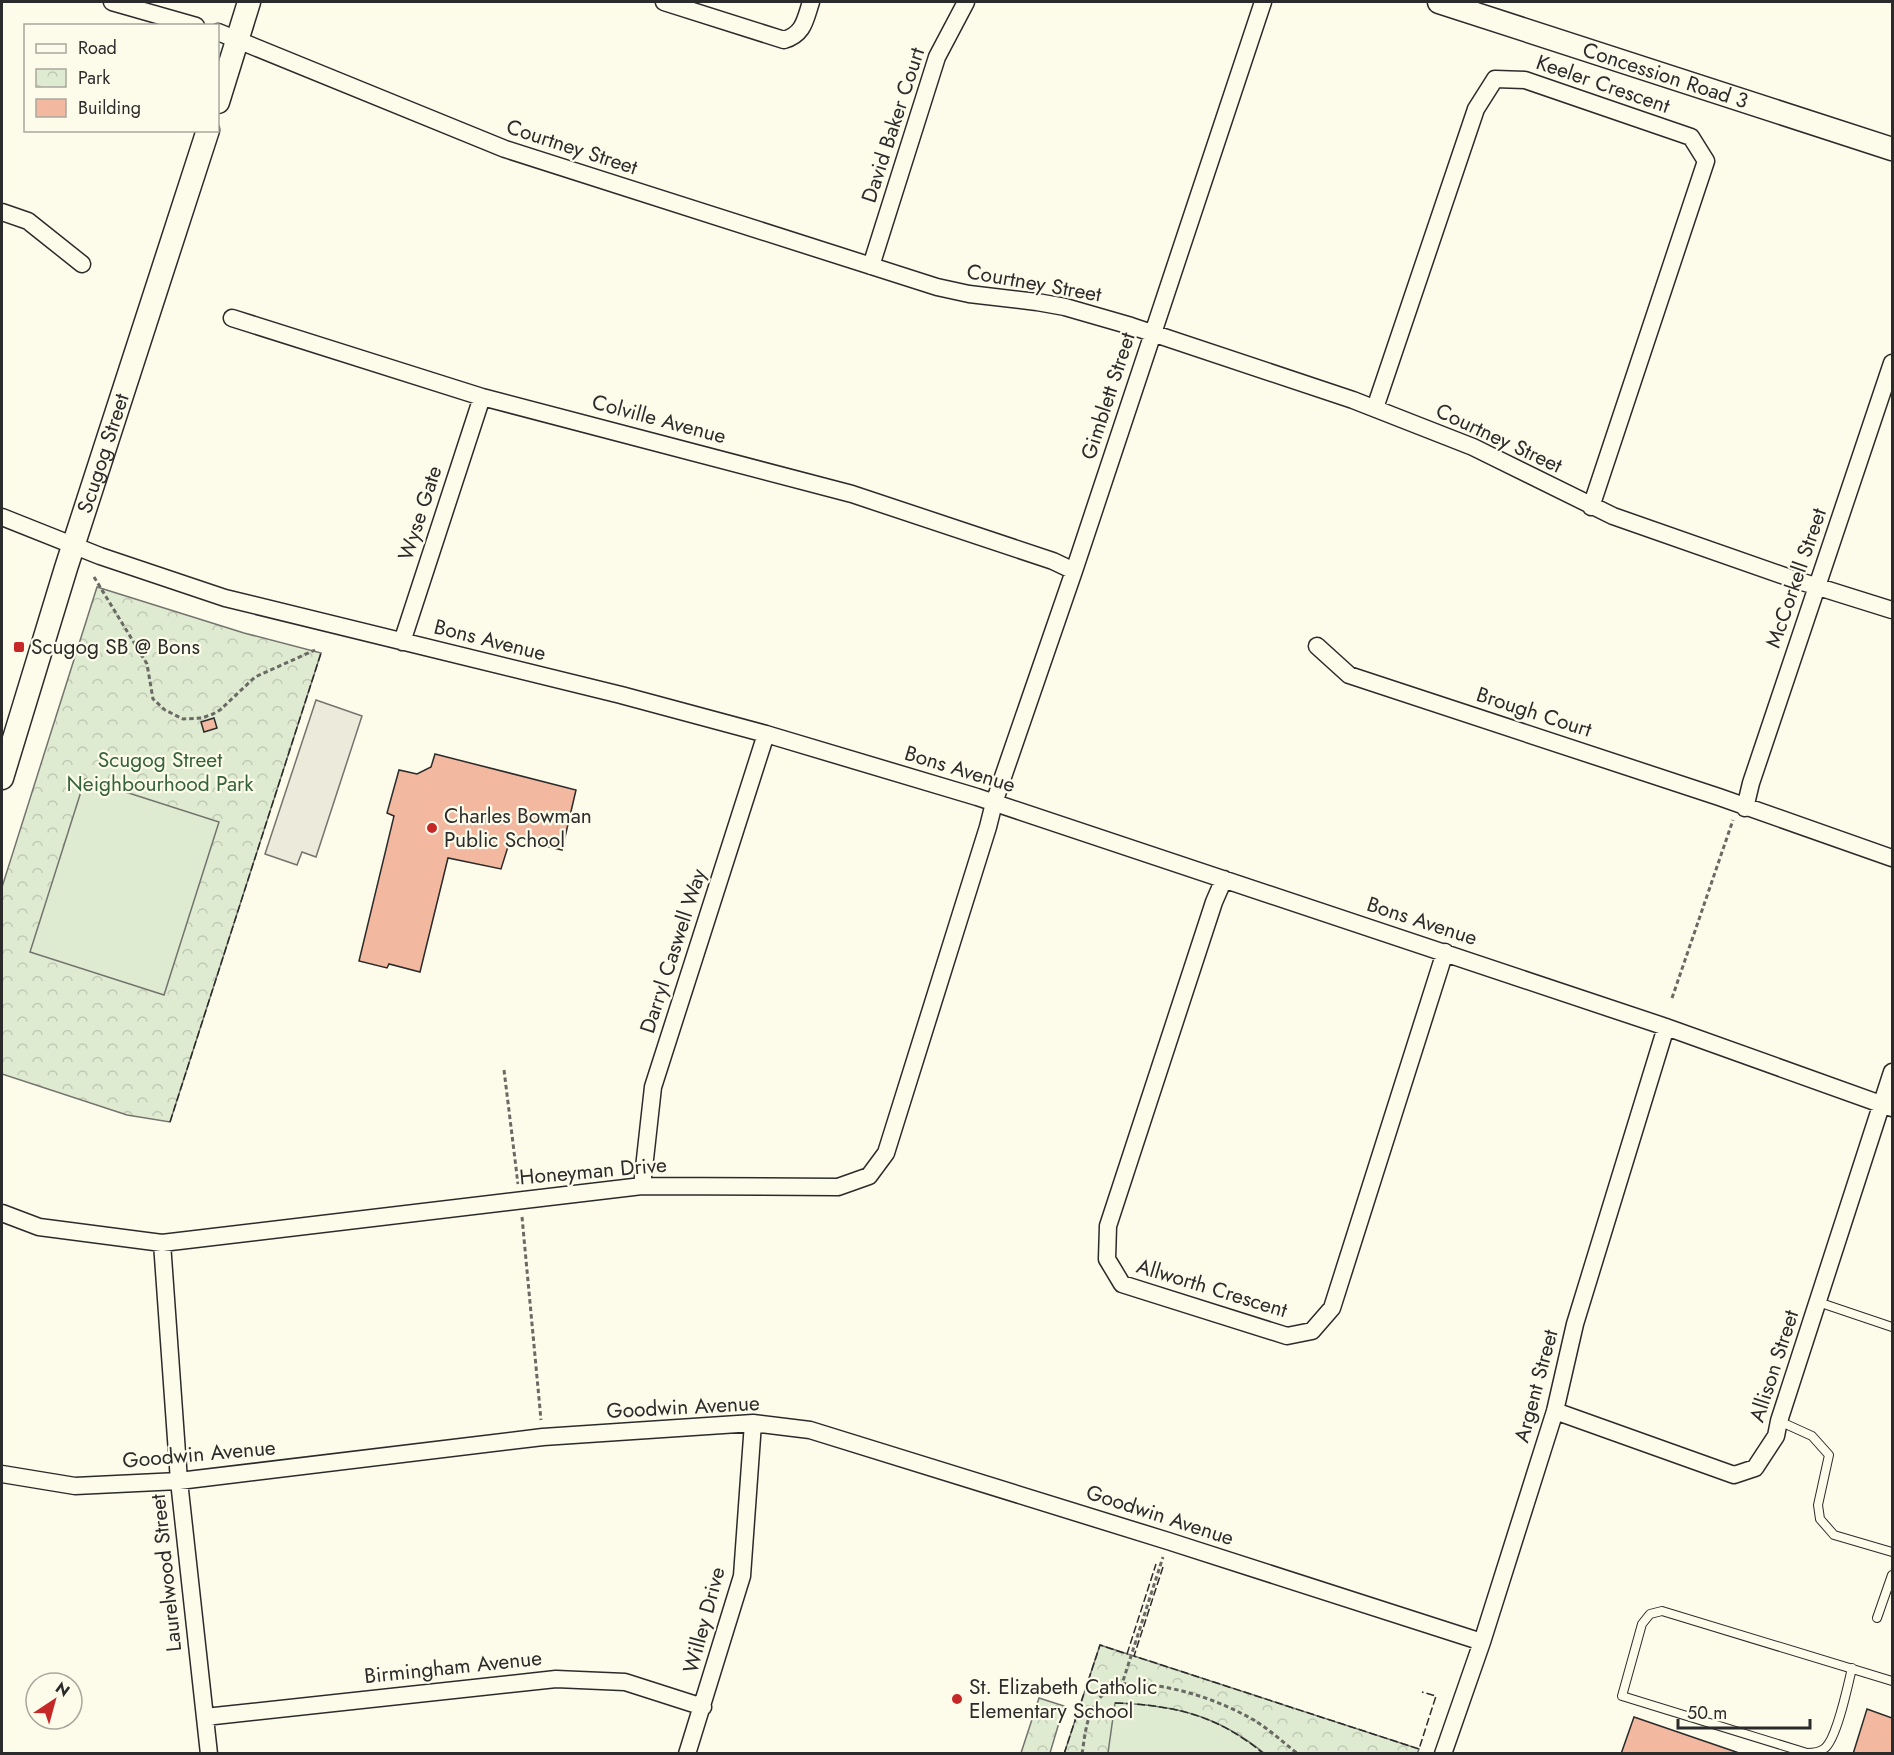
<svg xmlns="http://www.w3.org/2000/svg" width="1894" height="1755" font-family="Jost,sans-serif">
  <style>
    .park { fill: url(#park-crowns); stroke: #74746e; stroke-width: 1.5 }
    .garden { fill: #deebd1; stroke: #74746e; stroke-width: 1.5 }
    .parking { fill: #eceadb; stroke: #74746e; stroke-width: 1.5 }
    .building { fill: #f2b8a0; stroke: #2b2b2b; stroke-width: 1.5 }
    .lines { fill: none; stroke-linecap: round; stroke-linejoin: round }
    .lane-casing { stroke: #2b2b2b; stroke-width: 10 }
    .street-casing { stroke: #2b2b2b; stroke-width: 19 }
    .secondary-casing { stroke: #2b2b2b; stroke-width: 25 }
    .path { stroke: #6a6964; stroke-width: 3; stroke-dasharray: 4.5 3; stroke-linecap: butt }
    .lane { stroke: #fdfbea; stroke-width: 8 }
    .street { stroke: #fdfbea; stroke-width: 16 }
    .secondary { stroke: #fdfbea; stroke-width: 22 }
    .fence { stroke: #2b2b2b; stroke-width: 1.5; stroke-dasharray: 8 3; stroke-linecap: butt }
    .poi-dot { fill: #c62828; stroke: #fdfbea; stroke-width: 2 }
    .labels { text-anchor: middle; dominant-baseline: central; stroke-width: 4.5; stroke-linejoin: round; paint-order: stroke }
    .street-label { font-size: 21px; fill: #2b2b2b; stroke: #fdfbea }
    .poi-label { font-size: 21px; fill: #2b2b2b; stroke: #fdfbea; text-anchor: start }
    .park-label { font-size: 21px; fill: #34623c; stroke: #fdfbea }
  </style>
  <defs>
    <pattern id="park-crowns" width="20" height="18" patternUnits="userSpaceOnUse" patternTransform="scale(1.5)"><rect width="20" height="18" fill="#deebd1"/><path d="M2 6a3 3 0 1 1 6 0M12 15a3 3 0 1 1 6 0" fill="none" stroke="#bfcab4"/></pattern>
  </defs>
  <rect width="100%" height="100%" fill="#fdfbea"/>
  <path class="park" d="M97,587L244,633L321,653L170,1122L127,1115L2,1074V887Z
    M1100,1645L1419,1749L1417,1754H1064Z
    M1039,1698L1064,1706L1050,1753H1021Z"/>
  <path class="garden" d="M85,779L219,822L164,995L30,952Z
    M1115,1703C1174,1705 1217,1715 1264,1753H1108Z"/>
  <path class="parking" d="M316,700L362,716L316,857L302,852L297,865L265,854Z"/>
  <path class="building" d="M214,718L217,728L204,732L201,722Z
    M435,754L576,790L562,850L511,837L501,869L448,858L420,972L389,964L387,968L359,961L394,816L387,813L399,770L417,774L431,767Z
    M1867,1709L1892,1718V1754H1853Z
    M1634,1717L1742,1754H1621Z"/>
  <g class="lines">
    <g class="lane-casing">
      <path id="lane" d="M1818,1302L1892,1327
        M1779,1421L1812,1436L1829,1455L1818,1505L1820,1519L1834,1535L1892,1552
        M1877,1618L1892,1575
        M1852,1668C1848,1685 1837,1738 1825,1748C1820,1752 1814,1753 1807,1753L1622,1696L1642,1624L1650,1614L1662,1611L1892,1681"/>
    </g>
    <g class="street-casing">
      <path id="street" d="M112,2L196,26
        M664,2L784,40C804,34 805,20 811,2
        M218,32L505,149L937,287L969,294L1037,302L1065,307L1131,326L1353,400L1473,447L1613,516L1793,579L1892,610
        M2,212L28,221L82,264
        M871,266L937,57L966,2
        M232,318L482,397L852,494L1053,561L1074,571
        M1375,408L1476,109L1495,79L1525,80L1691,137L1706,161L1591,507
        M2,517L100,556L225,598L621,695L766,734L977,797L1666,1027L1892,1108
        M402,642L482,397
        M1317,646L1349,675L1719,797L1892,858
        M1745,808L1751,783L1892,363
        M1224,879L1214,902L1108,1226L1107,1259L1122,1284L1287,1336L1312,1331L1332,1308L1445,952
        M642,1186L653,1087L766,734
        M2,1213L39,1227L162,1243L642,1186L838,1187L869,1176L886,1153L988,827L994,803L1074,571L1263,2
        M162,1243L179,1481L209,1754
        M1555,1411L1734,1475L1755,1468L1776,1436L1779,1421L1892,1072
        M2,1474L75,1486L179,1481L543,1437L753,1423L810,1430L1168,1541L1482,1642
        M205,1717L556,1679L625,1682L703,1707
        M687,1754L742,1576L753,1423
        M1443,1754L1482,1642L1555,1411L1575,1324L1666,1027"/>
    </g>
    <g class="secondary-casing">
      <g id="secondary">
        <path id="s1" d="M1439,2L1892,149"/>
        <path d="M218,102L249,2"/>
        <path id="s2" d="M2,778L66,568L208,130"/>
      </g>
    </g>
    <path class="path" d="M94,577L147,664L153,699L165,710L183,719L202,718L213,714L220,710L255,677L315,650
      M1672,998L1733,820
      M504,1070L518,1184
      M522,1217L541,1420
      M1122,1684C1166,1682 1219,1699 1257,1722C1271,1731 1284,1743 1298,1754
      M1082,1754C1087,1722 1088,1696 1122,1684L1163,1557"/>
    <use href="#lane" class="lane"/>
    <use href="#street" class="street"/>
    <use href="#secondary" class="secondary"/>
    <path class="fence" d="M170,1122L321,653
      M1163,1567L1134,1656L1419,1749L1436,1696L1422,1692
      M1115,1703C1174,1705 1217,1715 1264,1754
      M1064,1754L1100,1645L1127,1654L1156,1564"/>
  </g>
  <g class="poi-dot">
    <rect x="13" y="641" width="12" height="12" rx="3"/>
    <circle cx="432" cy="828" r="6"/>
    <circle cx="957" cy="1699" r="6"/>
  </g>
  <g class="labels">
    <g class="street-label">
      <text stroke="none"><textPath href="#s1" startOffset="238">Concession Road 3</textPath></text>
      <text transform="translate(1603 84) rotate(19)">Keeler Crescent</text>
      <text transform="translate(893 125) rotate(-72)">David Baker Court</text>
      <text transform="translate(572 147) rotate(18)">Courtney Street</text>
      <text transform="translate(1034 283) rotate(10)">Courtney Street</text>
      <text transform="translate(1108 396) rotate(-72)">Gimblett Street</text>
      <text transform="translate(659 419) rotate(15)">Colville Avenue</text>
      <text transform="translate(1499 438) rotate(25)">Courtney Street</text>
      <text stroke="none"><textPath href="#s2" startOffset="340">Scugog Street</textPath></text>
      <text transform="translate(420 513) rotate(-72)">Wyse Gate</text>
      <text transform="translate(1796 578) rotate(-71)">McCorkell Street</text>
      <text transform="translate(490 640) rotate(14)">Bons Avenue</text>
      <text transform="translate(1534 712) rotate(18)">Brough Court</text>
      <text transform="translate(960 769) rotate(17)">Bons Avenue</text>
      <text transform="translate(1422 921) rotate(18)">Bons Avenue</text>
      <text transform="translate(673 951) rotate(-72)">Darryl Caswell Way</text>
      <text transform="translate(593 1171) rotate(-5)">Honeyman Drive</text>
      <text transform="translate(1212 1288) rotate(17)">Allworth Crescent</text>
      <text transform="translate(1774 1366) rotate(-72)">Allison Street</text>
      <text transform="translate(1536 1386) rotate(-75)">Argent Street</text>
      <text transform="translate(683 1407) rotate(-3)">Goodwin Avenue</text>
      <text transform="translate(199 1454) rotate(-5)">Goodwin Avenue</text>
      <text transform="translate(1160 1515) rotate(18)">Goodwin Avenue</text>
      <text transform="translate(166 1573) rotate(-96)">Laurelwood Street</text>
      <text transform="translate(704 1620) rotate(-75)">Willey Drive</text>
      <text transform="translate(453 1667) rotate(-6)">Birmingham Avenue</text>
    </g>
    <g class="poi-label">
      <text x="31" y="647">Scugog SB @ Bons</text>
      <text x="444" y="816">Charles Bowman<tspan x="444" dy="24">Public School</tspan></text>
      <text x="969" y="1687">St. Elizabeth Catholic<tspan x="969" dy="24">Elementary School</tspan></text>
    </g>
    <g class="park-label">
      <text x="160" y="760">Scugog Street<tspan x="160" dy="24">Neighbourhood Park</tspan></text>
    </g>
  </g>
  <rect width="1894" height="1755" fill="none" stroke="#2b2b2b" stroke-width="6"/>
  <rect x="24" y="24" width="195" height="108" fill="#fdfbea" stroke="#a9a89e" stroke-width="1.5"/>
  <rect x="36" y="44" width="30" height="9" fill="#fdfbea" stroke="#a9a89e" stroke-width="1.5"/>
  <text x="78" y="54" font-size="18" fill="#2b2b2b">Road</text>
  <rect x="36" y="69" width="30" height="18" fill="url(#park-crowns)" stroke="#a9a89e" stroke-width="1.5"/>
  <text x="78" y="84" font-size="18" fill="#2b2b2b">Park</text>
  <rect x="36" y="99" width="30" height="18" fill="#f2b8a0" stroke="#a9a89e" stroke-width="1.5"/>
  <text x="78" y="114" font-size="18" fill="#2b2b2b">Building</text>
  <g transform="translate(54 1701) rotate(36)"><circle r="28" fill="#fdfbea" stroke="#a9a89e" stroke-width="1.5"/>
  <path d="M0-4.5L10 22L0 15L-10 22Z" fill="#c62828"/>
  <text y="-9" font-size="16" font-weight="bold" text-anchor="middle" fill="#2b2b2b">N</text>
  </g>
  <path d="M1678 1719v9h132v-9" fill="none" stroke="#2b2b2b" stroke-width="3"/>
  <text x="1687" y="1719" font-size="18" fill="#2b2b2b" stroke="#fdfbea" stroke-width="4.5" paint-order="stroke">50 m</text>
</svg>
